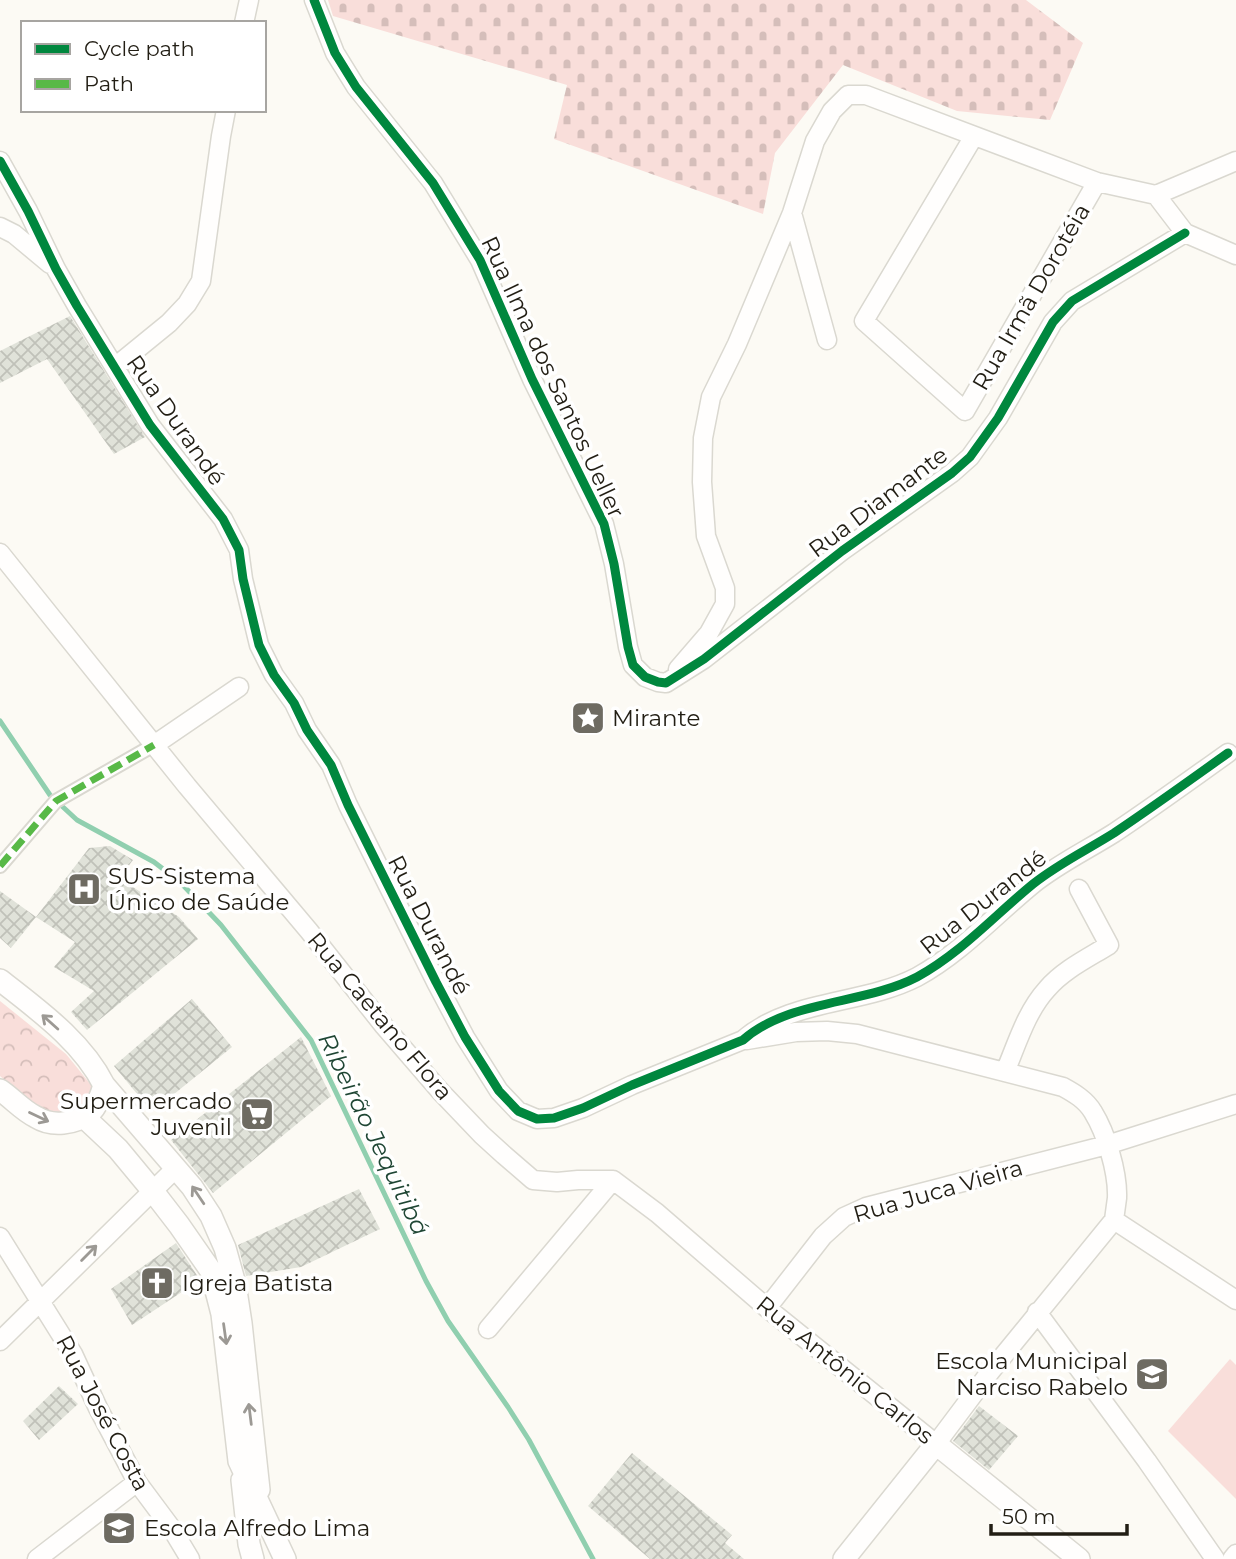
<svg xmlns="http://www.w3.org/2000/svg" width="1236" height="1559" font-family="Montserrat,sans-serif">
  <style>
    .cemetery { fill: url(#cemetery-stones) }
    .park { fill: url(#park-crowns) }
    .pitch { fill: #f9deda }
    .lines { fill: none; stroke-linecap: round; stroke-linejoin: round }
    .stream { stroke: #90cfaf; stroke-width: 5 }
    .building { fill: url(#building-cross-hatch) }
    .pedestrian-casing { stroke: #dad8d0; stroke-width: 16 }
    .minor-casing { stroke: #dad8d0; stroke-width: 21 }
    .tertiary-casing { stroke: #dad8d0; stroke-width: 24 }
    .pedestrian { stroke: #fffefd; stroke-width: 12 }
    .minor { stroke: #fffefd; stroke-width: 18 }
    .tertiary { stroke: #fffefd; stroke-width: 21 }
    .quiet { stroke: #58b947; stroke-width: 7; stroke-dasharray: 14 7; stroke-linecap: butt }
    .cycleway-casing { stroke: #fff; stroke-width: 13 }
    .cycleway { stroke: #00873e; stroke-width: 9 }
    .oneway { stroke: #9c9994 }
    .labels { text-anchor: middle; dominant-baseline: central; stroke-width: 7; stroke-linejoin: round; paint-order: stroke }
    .street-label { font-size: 23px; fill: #221e14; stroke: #fff }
    .poi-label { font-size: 23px; fill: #221e14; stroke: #fff; text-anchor: start }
    .water-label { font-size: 24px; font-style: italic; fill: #1f4634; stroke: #fff }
  </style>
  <defs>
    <pattern id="cemetery-stones" width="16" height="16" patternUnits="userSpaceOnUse" patternTransform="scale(1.75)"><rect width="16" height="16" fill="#f9deda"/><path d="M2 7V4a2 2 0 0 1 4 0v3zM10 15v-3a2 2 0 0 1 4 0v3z" fill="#d5beba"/></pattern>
    <pattern id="park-crowns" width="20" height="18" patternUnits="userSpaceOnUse" patternTransform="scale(1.75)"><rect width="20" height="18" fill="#f9deda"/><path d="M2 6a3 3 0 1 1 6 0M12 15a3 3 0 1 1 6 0" fill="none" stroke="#d5beba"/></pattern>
    <pattern id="building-cross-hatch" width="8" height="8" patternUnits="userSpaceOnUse" patternTransform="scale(1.75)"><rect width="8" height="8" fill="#e0e2d9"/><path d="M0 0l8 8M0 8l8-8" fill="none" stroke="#c0c1b9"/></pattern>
  </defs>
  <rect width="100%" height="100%" fill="#fcfaf4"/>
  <path class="cemetery" d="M328,0H1026L1083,43L1050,120L957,111L843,65L775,153L763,214L554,139L567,85L333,16Z"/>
  <path class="park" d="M0,1001L66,1054L96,1091L82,1118L51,1120L0,1076Z"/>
  <path class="pitch" d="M1230,1359L1236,1365V1499L1168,1431Z"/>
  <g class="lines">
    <path class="stream" d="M0,721L50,795L77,820L154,862L180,882L221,925L311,1040L426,1281L448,1321L508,1407L529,1440L593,1559"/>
  </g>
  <path class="building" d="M70,316L145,437L114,454L47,359L0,383V351Z
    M110,846L133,860L119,878L179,917L198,939L87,1030L71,1012L94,991L54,967L75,942L36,917L89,848Z
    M0,891L36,917L11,948L0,938Z
    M192,999L232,1047L152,1112L114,1066Z
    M301,1037L331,1096L213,1193L171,1140Z
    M359,1189L380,1229L301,1267L246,1276L238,1245Z
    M176,1243L200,1280L132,1325L111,1289Z
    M59,1386L78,1404L39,1440L23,1421Z
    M979,1406L1018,1436L989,1470L953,1441Z
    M632,1453L732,1535L725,1543L744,1559H650L588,1506Z"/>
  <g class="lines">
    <g class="pedestrian-casing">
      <path id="pedestrian" d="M0,866L56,801L154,745"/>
    </g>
    <g class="minor-casing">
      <path id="minor" d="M314,0L335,53L356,87L433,183L480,260L532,379L604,524L614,564L628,647L633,665L645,677L658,682L666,683L704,659L842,551L952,473L970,457L998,418L1053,322L1072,301L1185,233
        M244,23L249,0
        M974,136L864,321L965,411L1097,182
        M0,161L28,211L56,269L77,306L150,425L223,519L239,550L243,579L259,645L274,675L294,703L307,730L331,765L348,805L436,982L465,1037L499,1091L518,1111L537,1119L554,1118L583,1108L632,1085L743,1040C790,999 863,1005 917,977C961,953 995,915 1033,884C1058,864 1087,850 1114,833C1153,807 1190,780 1228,753
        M1156,195L1185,233L1236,255
        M1156,195L1236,161
        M792,213L827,340
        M0,227L14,234L50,264
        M115,367L169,323L187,304L201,281L221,136L226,110
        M0,553L187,786L309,931L384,1026L440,1091L482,1135L504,1155L533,1180L557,1182L578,1180H613
        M678,669L709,633L725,604V588L706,536L702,482L703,438L711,397L737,344L792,213L815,141L832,111L848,95H866L1097,182L1156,195
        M154,745L239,687
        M747,1040L796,1032L827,1031L857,1034L1063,1087C1074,1093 1086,1100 1093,1112C1106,1133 1118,1172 1117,1198C1116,1205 1115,1213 1114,1220
        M1005,1072C1017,1044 1026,1012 1047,989C1063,970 1088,958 1109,945L1079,889
        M613,1180L657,1213L767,1308L936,1444L990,1372L1114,1220
        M1114,1220L1236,1300
        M0,1237L73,1354L98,1408L137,1482L172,1529L190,1559
        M767,1308L823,1236L844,1217L866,1207L1107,1145L1236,1104
        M1037,1312L1147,1461L1215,1559
        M488,1329L613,1180
        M0,1341L176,1168
        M37,1559L137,1482
        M1232,1559L1236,1554"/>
    </g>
    <g class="tertiary-casing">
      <path id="tertiary" d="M0,980C38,1010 82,1041 104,1085C97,1110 89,1120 63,1123C53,1124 44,1122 36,1117C23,1111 12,1098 0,1090
        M104,1085L192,1187L211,1216L225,1248L235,1284L241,1323L259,1490
        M85,1118L118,1149L152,1190L179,1225L211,1271L222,1314L239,1461L285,1559
        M242,1480L249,1544L253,1559
        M844,1559L936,1444L1079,1559"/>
    </g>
    <use href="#pedestrian" class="pedestrian"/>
    <use href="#minor" class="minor"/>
    <use href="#tertiary" class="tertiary"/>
    <path class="quiet" d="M0,866L56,801L154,745"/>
    <g class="cycleway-casing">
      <path id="cycleway" d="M314,0L335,53L356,87L433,183L480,260L532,379L604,524L614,564L628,647L633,665L645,677L658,682L666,683L704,659L842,551L952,473L970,457L998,418L1053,322L1072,301L1185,233
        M0,161L28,211L56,269L77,306L150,425L223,519L239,550L243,579L259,645L274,675L294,703L307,730L331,765L348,805L436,982L465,1037L499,1091L518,1111L537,1119L554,1118L583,1108L632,1085L743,1040C790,999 863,1005 917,977C961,953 995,915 1033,884C1058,864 1087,850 1114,833C1153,807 1190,780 1228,753"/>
    </g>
    <use href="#cycleway" class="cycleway"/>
  </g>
  <defs><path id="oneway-shaft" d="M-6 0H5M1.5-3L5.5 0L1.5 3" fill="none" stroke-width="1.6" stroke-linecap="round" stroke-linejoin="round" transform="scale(1.75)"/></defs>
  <g class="oneway">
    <use href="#oneway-shaft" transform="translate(50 1022) rotate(-138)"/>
    <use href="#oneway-shaft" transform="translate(39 1117) rotate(25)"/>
    <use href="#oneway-shaft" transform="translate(198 1195) rotate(-124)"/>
    <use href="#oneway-shaft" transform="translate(89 1253) rotate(-45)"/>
    <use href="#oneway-shaft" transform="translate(225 1334) rotate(82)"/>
    <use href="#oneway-shaft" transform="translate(250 1414) rotate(-97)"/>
  </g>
  <defs>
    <g id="sight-square" transform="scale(1.75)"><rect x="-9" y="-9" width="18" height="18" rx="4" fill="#6e6b62" stroke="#fff"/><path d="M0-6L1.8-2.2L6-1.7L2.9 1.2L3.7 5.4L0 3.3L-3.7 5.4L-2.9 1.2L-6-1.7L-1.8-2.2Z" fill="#fff"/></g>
    <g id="hospital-square" transform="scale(1.75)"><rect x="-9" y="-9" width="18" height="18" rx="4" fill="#6e6b62" stroke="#fff"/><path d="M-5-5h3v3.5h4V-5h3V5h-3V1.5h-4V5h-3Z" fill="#fff"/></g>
    <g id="supermarket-square" transform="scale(1.75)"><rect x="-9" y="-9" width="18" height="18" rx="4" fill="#6e6b62" stroke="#fff"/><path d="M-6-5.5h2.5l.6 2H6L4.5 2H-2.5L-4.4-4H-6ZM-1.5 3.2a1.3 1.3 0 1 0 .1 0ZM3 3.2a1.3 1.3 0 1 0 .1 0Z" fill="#fff"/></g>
    <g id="church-square" transform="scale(1.75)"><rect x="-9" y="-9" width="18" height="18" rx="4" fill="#6e6b62" stroke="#fff"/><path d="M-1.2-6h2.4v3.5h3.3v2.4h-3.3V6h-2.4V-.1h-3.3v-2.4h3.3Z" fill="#fff"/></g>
    <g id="school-square" transform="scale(1.75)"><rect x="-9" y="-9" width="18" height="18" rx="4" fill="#6e6b62" stroke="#fff"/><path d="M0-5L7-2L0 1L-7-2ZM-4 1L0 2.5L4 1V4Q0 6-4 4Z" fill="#fff"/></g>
  </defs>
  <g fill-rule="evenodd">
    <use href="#sight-square" x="588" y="718"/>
    <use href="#hospital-square" x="84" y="889"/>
    <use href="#supermarket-square" x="257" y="1114"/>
    <use href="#church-square" x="157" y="1283"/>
    <use href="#school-square" x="1152" y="1374"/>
    <use href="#school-square" x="119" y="1528"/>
  </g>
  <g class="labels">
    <g class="street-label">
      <text transform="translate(1031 297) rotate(-60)">Rua Irmã Dorotéia</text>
      <text transform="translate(553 377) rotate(65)">Rua Ilma dos Santos Ueller</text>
      <text transform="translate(176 420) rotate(55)">Rua Durandé</text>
      <text transform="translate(878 502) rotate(-37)">Rua Diamante</text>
      <text transform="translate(983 902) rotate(-38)">Rua Durandé</text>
      <text transform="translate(429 925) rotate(63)">Rua Durandé</text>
      <text transform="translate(380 1016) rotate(50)">Rua Caetano Flora</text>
      <text transform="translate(938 1191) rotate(-16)">Rua Juca Vieira</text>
      <text transform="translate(845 1370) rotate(39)">Rua Antônio Carlos</text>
      <text transform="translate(103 1413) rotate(62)">Rua José Costa</text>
    </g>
    <g class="poi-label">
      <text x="612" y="718">Mirante</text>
      <text x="108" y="876">SUS-Sistema<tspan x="108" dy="26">Único de Saúde</tspan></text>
      <text x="232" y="1101" text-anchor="end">Supermercado<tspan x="232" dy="26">Juvenil</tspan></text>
      <text x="182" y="1283">Igreja Batista</text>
      <text x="1128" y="1361" text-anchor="end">Escola Municipal<tspan x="1128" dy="26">Narciso Rabelo</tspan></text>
      <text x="144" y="1528">Escola Alfredo Lima</text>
    </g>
    <g class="water-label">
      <text transform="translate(374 1134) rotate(64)">Ribeirão Jequitibá</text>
    </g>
  </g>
  <rect x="21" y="21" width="245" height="91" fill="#ffffff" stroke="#a7a5a1" stroke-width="2"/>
  <rect x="35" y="44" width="35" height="10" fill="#00873e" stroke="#a7a5a1" stroke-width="2"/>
  <text x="84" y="56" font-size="21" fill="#221e14">Cycle path</text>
  <rect x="35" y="79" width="35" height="10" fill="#58b947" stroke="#a7a5a1" stroke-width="2"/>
  <text x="84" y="91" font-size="21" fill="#221e14">Path</text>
  <path d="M991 1524v10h136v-10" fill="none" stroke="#221e14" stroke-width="3.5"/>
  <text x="1002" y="1524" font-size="21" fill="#221e14" stroke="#ffffff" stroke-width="5" paint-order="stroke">50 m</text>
</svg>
